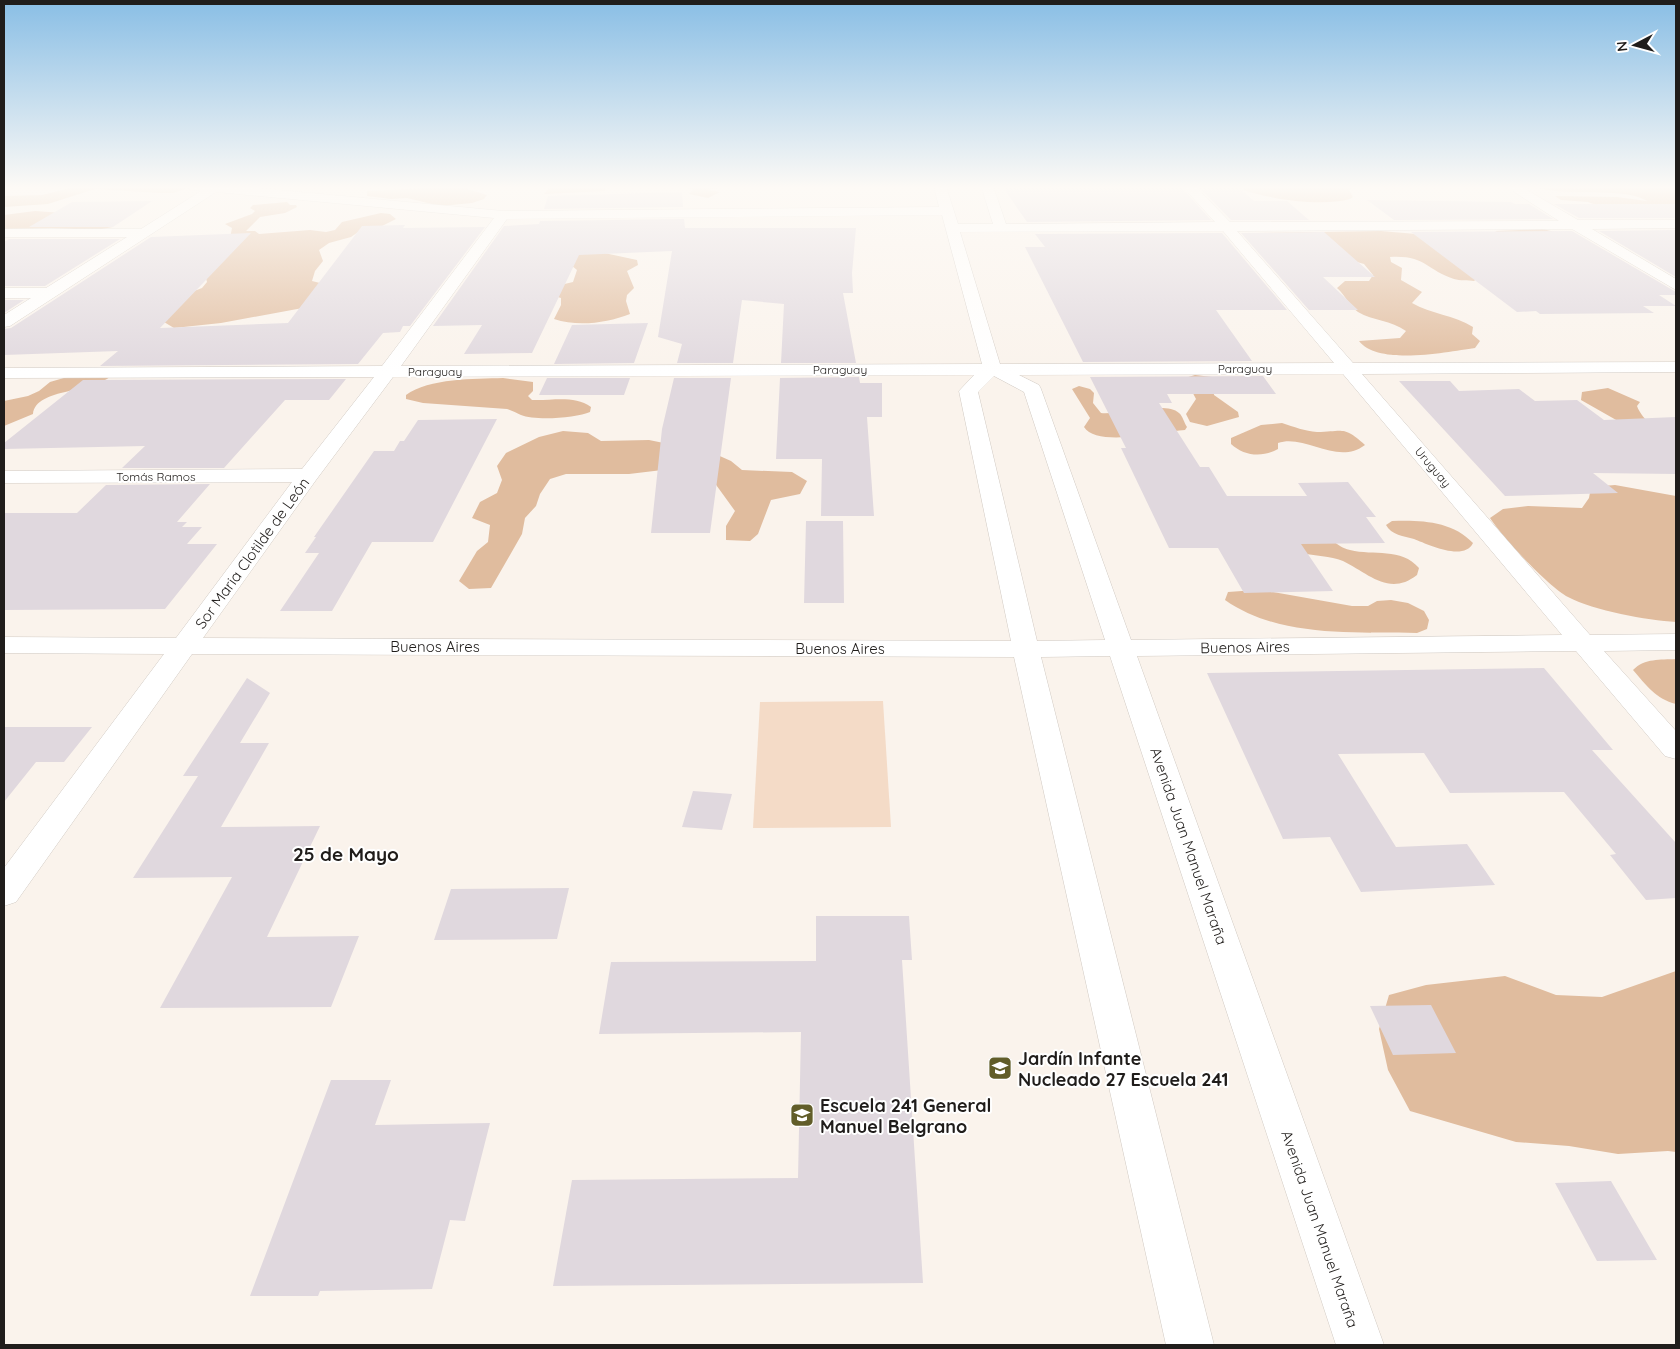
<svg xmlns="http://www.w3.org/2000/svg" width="1680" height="1349" font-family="Quicksand,sans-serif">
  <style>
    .green { fill: #f4dbc7 }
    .forest { fill: #e0bc9e }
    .building { fill: #e0d8de }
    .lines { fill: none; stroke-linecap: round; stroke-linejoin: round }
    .minor-casing { stroke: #d1cac3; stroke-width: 1 }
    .minor { fill: #fff; fill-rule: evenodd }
    .labels { text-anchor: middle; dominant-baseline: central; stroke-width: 4; stroke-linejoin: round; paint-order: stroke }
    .far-street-label { font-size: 12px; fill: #201d1b; stroke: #fff }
    .street-label { font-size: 15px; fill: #201d1b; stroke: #fff }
    .near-poi-label { font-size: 18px; font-weight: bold; fill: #201d1b; stroke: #fff; text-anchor: start }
    .near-neighbourhood-label { font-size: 19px; font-weight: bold; fill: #201d1b; stroke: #fff }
  </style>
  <rect width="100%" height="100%" fill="#faf3ec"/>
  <path class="green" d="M883,701L891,827L753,828L760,702Z"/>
  <path class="forest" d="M77,186H180L186,189L173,193H159L95,189L48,204L4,207V196L42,195Z
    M551,186H606L605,191L544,194Z
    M684,186H723V187L707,190L720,192L708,198L689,194L693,190Z
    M1247,186H1357L1349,190L1353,197L1350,199C1322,207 1270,199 1243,190Z
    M1543,186L1578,189L1586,186H1676V218L1630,217L1588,202L1561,200L1555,196L1617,197L1647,201C1622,186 1570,197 1539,188Z
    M446,187H461L487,195L484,199L472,203L440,206L407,198L391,199L367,196V191Z
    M287,202L290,205H296L297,207L285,213L260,217L246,231H255L259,234L310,230L326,232L335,230L342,222L381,213L390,214L396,219L382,226L361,230L351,237L329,243L319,250L323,261L315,271L312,281L320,283L308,307L221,323L174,328L164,322L189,293L202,288L207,282L206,278L230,238L232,228L225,224L252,214L255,211L250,208L253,205Z
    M35,211L63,213L113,227L97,230L52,228L4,229V215Z
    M1543,229L1574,237L1480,276L1474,281C1468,280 1460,281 1454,279C1426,270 1426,255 1390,257L1391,262L1402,268L1401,280L1422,292L1412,303C1431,314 1454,315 1473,327L1472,334L1480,341L1475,348C1447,352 1378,366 1359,341L1400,338L1406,331C1391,320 1373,321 1358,312C1349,306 1346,296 1337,288L1345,281H1369L1373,275L1364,264L1256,233L1381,231L1416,234L1505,236L1495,231Z
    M595,251L637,260L638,265L627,271L634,288L627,295L626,301L630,314C607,323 578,327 554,319L561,305V298L548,294L556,286L573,282L577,270L571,265L577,253Z
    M113,374C95,394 36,387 33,414L4,426V401L28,396L39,391L50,382L74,375Z
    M1195,375L1212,377L1214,395L1238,412L1239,417L1207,426L1190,422L1186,414L1196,399L1185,378Z
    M503,378L533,382V391L528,396L532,400C552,401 574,395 591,407L590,412C577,418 535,421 521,415C516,413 513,411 507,409L423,403L406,399V395C429,378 475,379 503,378Z
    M1079,386L1090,389L1094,393L1093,403L1101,413C1119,415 1166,401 1179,413C1183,416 1184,423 1187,427L1185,430C1163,431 1097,448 1084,427L1090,418L1072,389Z
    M1608,388L1640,402L1637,406C1642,420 1662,436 1676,441V454L1581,400L1582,392Z
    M1282,423C1294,427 1305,431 1317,432C1343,432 1343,425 1365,445C1337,466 1306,434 1278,443V449C1262,458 1244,456 1231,444V438L1261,425Z
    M563,431L588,433L601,441L649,440L713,453L731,461L742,470L792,472L807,481L800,494L771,500L758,534L750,541L726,540V526L735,511L714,482L679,468L629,474H566L550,479L540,494L536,506L525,518L522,534L491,588L469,589L459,581L477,551L488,542L490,525L472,518L480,502L497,493L502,480L497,466L506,453L539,437Z
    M1615,485L1676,496V622C1647,620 1594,611 1568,597C1549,587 1502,537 1490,518L1503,509L1528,506L1582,508L1589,498L1591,487Z
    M1392,521C1421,520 1452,521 1473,543C1464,562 1427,544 1414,539C1404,536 1391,535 1386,525Z
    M1294,529C1301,530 1314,528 1321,531C1331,536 1334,546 1350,550C1374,556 1401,547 1419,568L1417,575C1389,597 1368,573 1343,561C1330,556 1315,556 1301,553Z
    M1242,591L1273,592L1352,606H1368L1377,601L1391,600L1408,603L1424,611L1429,620L1427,629L1417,633C1354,632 1279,638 1225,600L1228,592Z
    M1676,659V704C1656,699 1646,685 1633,670C1645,658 1660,660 1676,659Z
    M1676,971V1152L1668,1151L1618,1154L1569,1146L1516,1142L1410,1111L1388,1070L1379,1029L1389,995L1426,985L1505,976L1556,995L1602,997Z"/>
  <path class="building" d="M1002,186H1180L1211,220L1027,222Z
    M1198,186H1237L1254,201H1287L1309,220H1231Z
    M682,192L683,207L544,209L548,196Z
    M1367,200L1511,202L1515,204H1529L1553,219L1394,220Z
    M152,201L113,227H29L72,202Z
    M1554,204H1676V218H1579Z
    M684,219L685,228H856L852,273L853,293H843L856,363H781L784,304L742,300L733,363H677L682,344L658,337L672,251L579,255L532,353L464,354L482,325L433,326L504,226L539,224L540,221Z
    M405,225L403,228L485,227L410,326H403L400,332L383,333L358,364L100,366L118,351L4,355V329L11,328L151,237L251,233L160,328L288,323L362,226Z
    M1676,230V277L1599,231Z
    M1572,231L1676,292V295H1659L1676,306H1643L1654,313L1540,314L1536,311L1517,312L1411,232Z
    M1324,232L1375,277H1323L1358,310H1309L1241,233Z
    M1222,233L1287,310H1216L1252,361L1083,362L1025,247H1045L1035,234Z
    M9,239H120L45,286H4V242Z
    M4,300H24L4,313Z
    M648,323L634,363L554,364L572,325Z
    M1263,376L1276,394H1167L1172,403H1159L1200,467H1209L1227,496H1307L1298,483L1348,482L1376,517H1366L1385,543L1301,544L1333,591L1244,593L1218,548H1169L1121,448H1126L1090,377Z
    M859,377L860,383H882V417H867L874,516H821L822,459H776L780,378Z
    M547,378H630L624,395H539Z
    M674,378H731L710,533H651L662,429Z
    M346,379L329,400H285L224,468H122L145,446L4,449V443L83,380Z
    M1399,381H1450L1459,391L1519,389L1535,401L1577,400L1604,420L1676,417V474L1593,473L1618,493L1505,496Z
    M497,419L433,542H372L332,611H280L319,553H305L316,537H314L374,451H394L400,441H404L418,420Z
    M210,484L177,522H187L182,527H202L187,544H217L165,609L4,610V513H77L106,485Z
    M806,521H843L844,603H804Z
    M1544,668L1613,750H1592L1676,843V898L1646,900L1610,855L1616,854L1564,792L1450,793L1424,753L1338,754L1396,847L1467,844L1495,885L1361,892L1330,837L1283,839L1207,673Z
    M247,678L270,693L240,743H269L221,827L320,826L267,937L359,936L331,1007L160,1008L232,877L133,878L198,776H183Z
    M4,727H92L64,762H36L4,802Z
    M693,791L732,794L722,830L682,827Z
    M569,888L557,939L434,940L451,889Z
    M816,916H909L912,960H902L923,1283L553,1286L572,1180L798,1178L801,1032L599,1034L611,962L816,961Z
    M1431,1005L1456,1053L1393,1055L1370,1006Z
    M331,1080H391L375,1125L490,1123L465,1221L450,1220L432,1289L320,1291L318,1296H250Z
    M1611,1181L1657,1260L1597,1261L1555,1183Z"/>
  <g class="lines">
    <g class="minor-casing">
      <path id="minor" d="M187,186H235L503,211L939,207L934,186H946L958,224H993L981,186H993L1006,224L1215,222L1182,186H1195L1230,222L1559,221L1505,186H1520L1578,220H1676V228L1592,229L1676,279V290L1572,229L1237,231L1353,363L1676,362V372L1362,374L1590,635L1676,634V650L1604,651L1676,731V759L1665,756L1576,651L1137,656L1384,1345H1336L1110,656L1041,657L1214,1345H1166L1014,657L192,654L16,902L4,906V868L164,654L4,653V637L176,638L292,482L4,483V471L302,469L374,377L4,378V368L382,366L494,218L216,192L10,326L4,327V315L31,298H4V288H46L127,237H4V229H141L201,191L189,189ZM942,215L982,364L401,366L507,219ZM1223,231L1334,363L1000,364L960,232ZM1343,374L1562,635L1131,640L1041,389L1039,385L1019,375ZM974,375L959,391L1011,641L203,638L316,480L393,377ZM994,376L1024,392L1105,640L1037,641L978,392Z"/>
    </g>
    <use href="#minor" class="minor"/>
  </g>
  <linearGradient id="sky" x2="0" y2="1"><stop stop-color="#89bee5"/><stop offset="0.5" stop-color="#fdfaf6"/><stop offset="1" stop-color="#fdfaf6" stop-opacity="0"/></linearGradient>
  <rect width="1680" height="375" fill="url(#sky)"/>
  <defs>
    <g id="school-square" transform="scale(1.25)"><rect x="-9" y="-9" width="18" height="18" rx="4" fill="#615d29" stroke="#fff"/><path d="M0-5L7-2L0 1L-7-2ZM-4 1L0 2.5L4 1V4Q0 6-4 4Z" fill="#fff"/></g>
  </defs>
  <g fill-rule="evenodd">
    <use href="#school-square" x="1000" y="1068"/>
    <use href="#school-square" x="802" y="1115"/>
  </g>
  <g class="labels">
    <g class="far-street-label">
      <text x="1245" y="368">Paraguay</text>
      <text x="840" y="369">Paraguay</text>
      <text x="435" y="371">Paraguay</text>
      <text transform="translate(1433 467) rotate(50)">Uruguay</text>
      <text x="156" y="476">Tomás Ramos</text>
    </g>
    <g class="street-label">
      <text transform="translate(252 553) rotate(-54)">Sor Maria Clotilde de León</text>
      <text x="435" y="646">Buenos Aires</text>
      <text transform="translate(1245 647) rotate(-1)">Buenos Aires</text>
      <text x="840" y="648">Buenos Aires</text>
      <text transform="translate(1189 846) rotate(71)">Avenida Juan Manuel Maraña</text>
      <text transform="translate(1320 1229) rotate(71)">Avenida Juan Manuel Maraña</text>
    </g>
    <g class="near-poi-label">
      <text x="1018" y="1058">Jardín Infante<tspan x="1018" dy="21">Nucleado 27 Escuela 241</tspan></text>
      <text x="820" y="1105">Escuela 241 General<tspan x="820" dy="21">Manuel Belgrano</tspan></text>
    </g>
    <g class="near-neighbourhood-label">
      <text x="346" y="854">25 de Mayo</text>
    </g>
  </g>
  <rect width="1680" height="1349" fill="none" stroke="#201d1b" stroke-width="10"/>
  <g transform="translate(1635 45) rotate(264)" stroke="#ffffff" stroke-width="4" paint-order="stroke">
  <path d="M0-4L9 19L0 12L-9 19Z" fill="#201d1b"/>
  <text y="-8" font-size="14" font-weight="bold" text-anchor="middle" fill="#201d1b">N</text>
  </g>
</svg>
